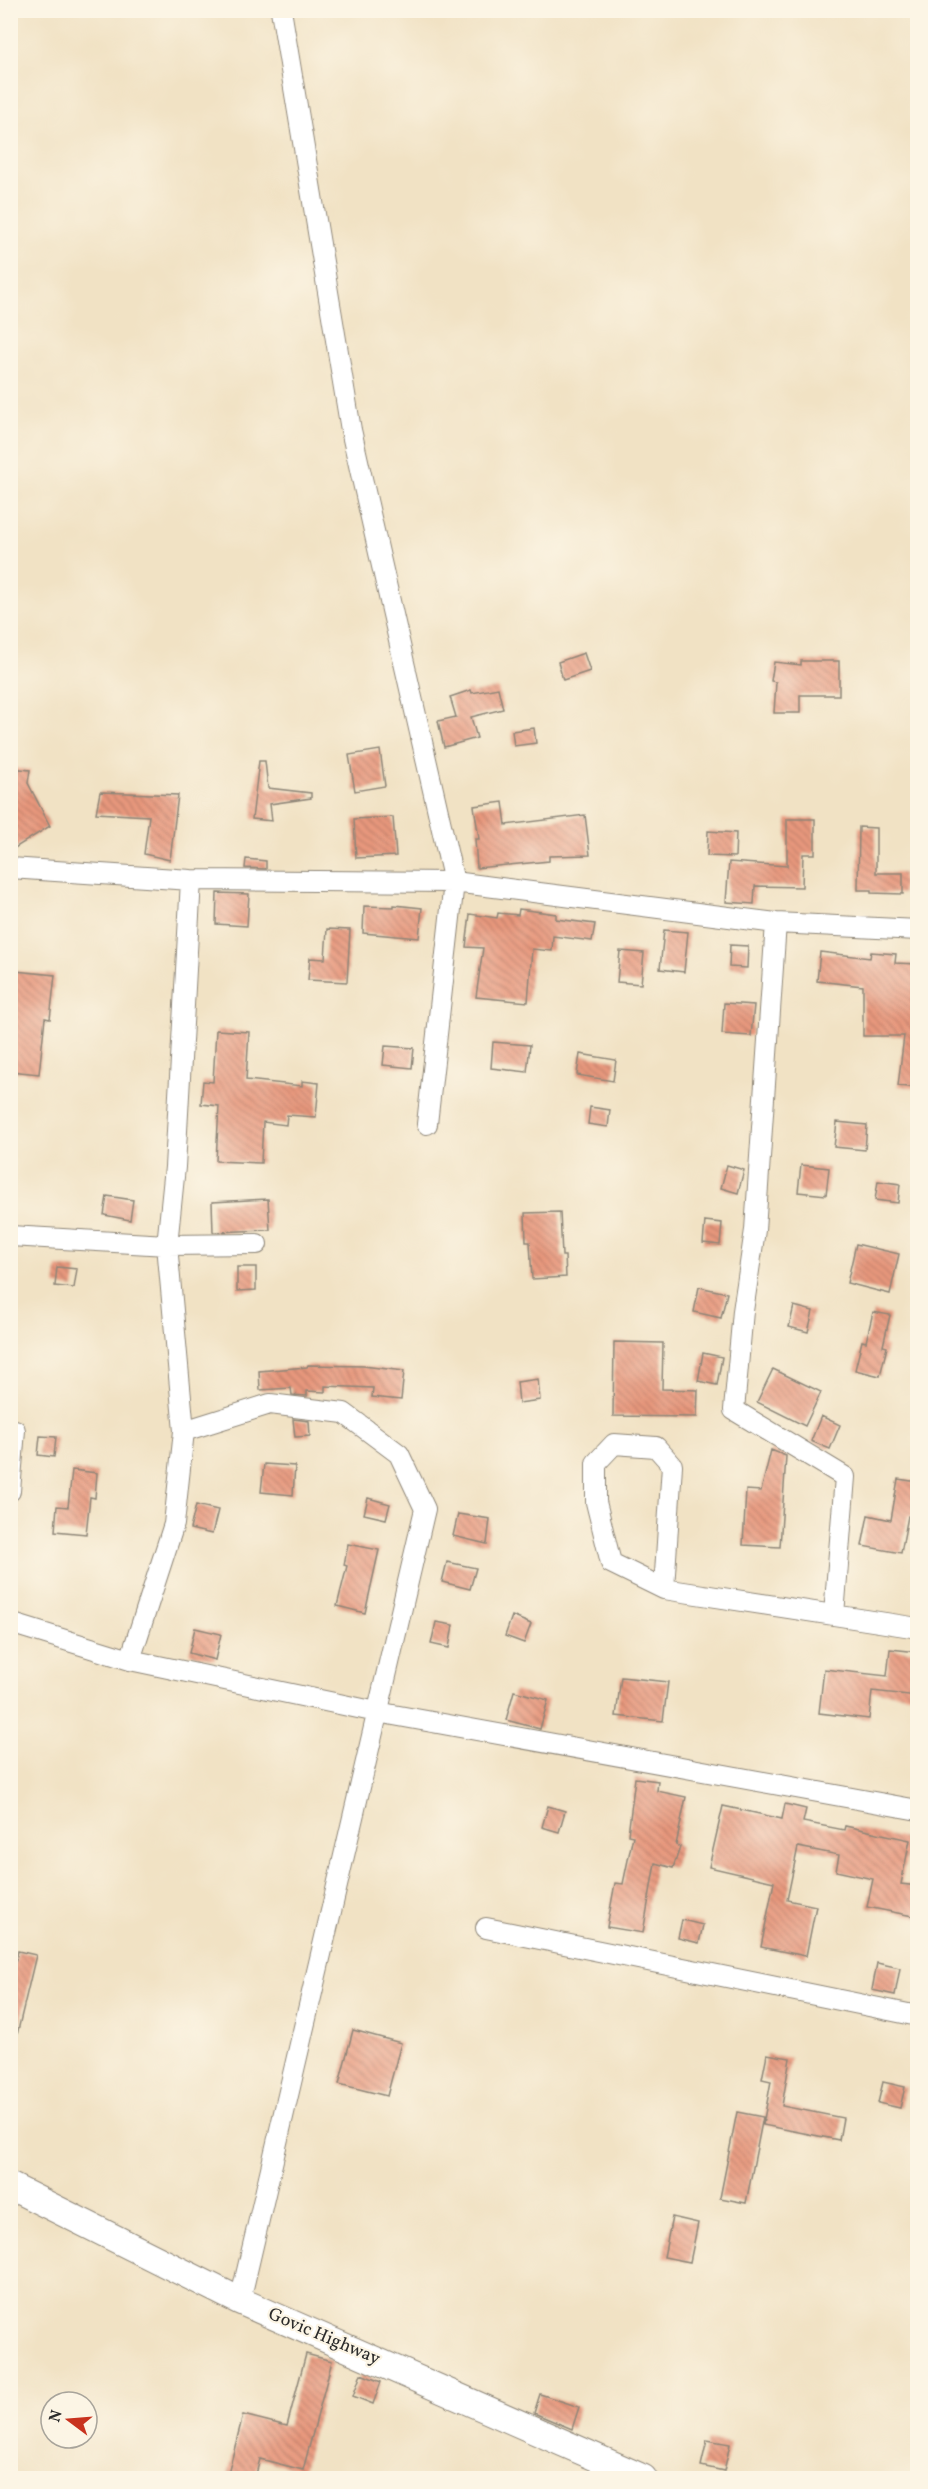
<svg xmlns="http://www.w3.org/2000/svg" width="928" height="2489" font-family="Vollkorn,serif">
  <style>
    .building { fill: url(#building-back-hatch) }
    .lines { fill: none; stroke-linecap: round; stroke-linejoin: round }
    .minor-casing { stroke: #8e8678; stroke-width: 22 }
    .secondary-casing { stroke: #8e8678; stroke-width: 29 }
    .minor { stroke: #fff; stroke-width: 20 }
    .secondary { stroke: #fff; stroke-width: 27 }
    .labels { text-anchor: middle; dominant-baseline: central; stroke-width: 4.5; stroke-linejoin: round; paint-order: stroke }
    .street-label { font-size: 18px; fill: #2b2b2b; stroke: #fcf5e5 }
  </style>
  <defs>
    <pattern id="building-back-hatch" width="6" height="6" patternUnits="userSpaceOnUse" patternTransform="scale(1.5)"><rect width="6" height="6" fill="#e8987d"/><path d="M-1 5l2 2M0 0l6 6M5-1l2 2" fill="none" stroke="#bc7c67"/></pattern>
  </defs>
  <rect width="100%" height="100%" fill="#fcf5e5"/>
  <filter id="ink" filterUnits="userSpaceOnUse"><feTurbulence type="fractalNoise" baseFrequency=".0167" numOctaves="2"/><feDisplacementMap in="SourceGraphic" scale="12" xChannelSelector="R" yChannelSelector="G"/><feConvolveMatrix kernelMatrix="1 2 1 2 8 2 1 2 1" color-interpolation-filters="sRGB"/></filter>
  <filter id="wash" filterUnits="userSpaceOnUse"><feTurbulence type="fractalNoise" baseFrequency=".008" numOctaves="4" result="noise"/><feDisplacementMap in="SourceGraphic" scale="24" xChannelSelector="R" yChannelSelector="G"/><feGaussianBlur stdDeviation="1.35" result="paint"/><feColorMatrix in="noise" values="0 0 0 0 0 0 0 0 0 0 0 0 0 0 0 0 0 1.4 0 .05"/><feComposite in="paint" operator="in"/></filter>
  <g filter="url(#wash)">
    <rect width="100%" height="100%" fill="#f1e2c4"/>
    <g id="blocks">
      <path class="building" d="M584,653L590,671L563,680L558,662Z
        M801,661H839V695H800V713H774L776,682L771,681L774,662L801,665Z
        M498,688L503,709L471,717L477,738L444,747L438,721L456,717L450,697L471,690L472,693Z
        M534,728L536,743L514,746L512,731Z
        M380,750L385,786L355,791L349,755Z
        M259,761H265L268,788L311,793V798L270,804L272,821L252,819Z
        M10,768L30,770L28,783L50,826L10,851Z
        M100,792L178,795L170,860L144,854L149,816L96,813Z
        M503,802L506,825L585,815L590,855L549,856V861L477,868L475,839H479L474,806Z
        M393,817L396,856L356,858L354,819Z
        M787,819H815V854H803L802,887L755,886L754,904L726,902L729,862L787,866Z
        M859,827L876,828V873H903V894L871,893V890H858Z
        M708,831L736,833L735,857L707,856Z
        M246,859L266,861V869L245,868Z
        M217,893L249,894L247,926L216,924Z
        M394,905L422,908L419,938L363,933L364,906L394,907Z
        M519,909L556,914V919L595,924L592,941L553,936L552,951L532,949L528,1002L476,997L483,948L466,947L470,914L497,918L498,913L518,915Z
        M327,929L350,930L347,982L308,980L310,958L325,959Z
        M664,930L688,932L684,972L660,969Z
        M730,945L748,946L747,968L729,967Z
        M620,951L644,953L641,984L617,982Z
        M820,952L870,958L871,952L896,954L895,963L918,964V1088L898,1086L904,1036H863V986L817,981Z
        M15,971L55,975L50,1019L45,1018L39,1074L10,1071L15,1015H11Z
        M724,1003L754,1005L751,1036L722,1034Z
        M216,1030L249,1032L246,1080L302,1086V1081L319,1083L316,1117L287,1115L286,1125L263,1122L261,1163L216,1161L219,1106L201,1104L203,1081L213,1082Z
        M493,1042L530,1045L527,1072L491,1068Z
        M385,1046L414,1048L412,1068L383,1065Z
        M580,1054L616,1060L613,1081L577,1075Z
        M590,1107L610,1110L608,1127L588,1124Z
        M837,1122L867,1125L865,1150L834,1147Z
        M727,1165L744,1170L738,1193L721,1188Z
        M801,1165L829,1168L826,1195L798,1192Z
        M878,1181L900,1184L898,1203L875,1200Z
        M107,1196L133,1200L130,1220L104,1215Z
        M268,1199L270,1230L213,1232L212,1202Z
        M560,1212L562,1256H565L566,1277L532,1279L530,1242H526L525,1213Z
        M705,1221L722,1223L720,1245L703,1243Z
        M856,1244L899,1254L890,1294L847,1283Z
        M57,1267L77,1269L74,1288L55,1286Z
        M237,1267H256V1290L237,1291Z
        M699,1287L727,1293L721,1318L694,1312Z
        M794,1306L813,1311L808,1332L789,1327Z
        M873,1312L890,1315L883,1346L887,1347L880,1376L855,1370L862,1341L866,1342Z
        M614,1342L663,1343L662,1389L698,1390L697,1417L613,1416Z
        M703,1353L722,1357L717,1385L698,1381Z
        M308,1365L363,1366L404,1371L401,1400L372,1397L373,1388L325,1386V1392L307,1391V1396L292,1395L291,1388L260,1390L259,1371L307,1367Z
        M773,1369L821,1392L805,1426L757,1402Z
        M538,1379L540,1400L519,1403L517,1382Z
        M821,1416L840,1425L830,1449L811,1441Z
        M293,1419L309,1421L310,1436L295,1437Z
        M40,1436L56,1437L54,1457L38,1455Z
        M771,1450L786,1456L780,1547L743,1545L746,1490L761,1491Z
        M264,1464L295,1466L293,1495L261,1492Z
        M72,1470L97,1473L95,1498L90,1497L86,1534L55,1531L57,1506L68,1507Z
        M898,1479L918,1482V1517L908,1516L901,1553L862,1546L868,1515L891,1520Z
        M368,1498L390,1504L386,1519L364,1514Z
        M196,1505L218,1510L212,1534L190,1529Z
        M458,1514L490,1519L487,1544L453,1536Z
        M348,1544L379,1550L365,1613L337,1606L347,1566L344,1565Z
        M447,1562L476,1568L470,1589L442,1582Z
        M512,1616L531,1624L524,1643L505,1636Z
        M436,1622L453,1625L449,1648L431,1644Z
        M195,1628L221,1634L215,1660L189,1653Z
        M890,1649L918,1652V1696L872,1691L869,1719L819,1713L824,1669L887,1676Z
        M621,1677L668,1682L663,1721L616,1716Z
        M514,1691L548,1700L540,1729L506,1720Z
        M635,1778L658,1781L657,1791L686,1797L676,1845L680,1847L673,1868L655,1863L643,1933L607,1927L615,1883L623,1884L633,1836L628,1835Z
        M785,1804L806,1809L803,1822L844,1830L845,1826L910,1840L901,1884L918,1886V1917L867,1907L873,1879L836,1871L839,1855L798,1847L787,1900L816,1906L806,1956L761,1947L774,1882L709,1867L723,1806L782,1819Z
        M548,1806L565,1811L559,1832L542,1827Z
        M682,1920L703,1925L699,1943L678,1938Z
        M18,1951L36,1955L16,2039L10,2038V1983Z
        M877,1963L900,1968L895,1995L872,1990Z
        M353,2030L401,2043L387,2096L339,2084Z
        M767,2054L790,2058L782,2106L843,2118L839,2140L763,2125L771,2081L762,2079Z
        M883,2082L905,2087L900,2108L878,2103Z
        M737,2112L763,2117L746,2203L720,2198Z
        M672,2217L698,2223L690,2262L664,2257Z
        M306,2354L332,2361L303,2470L260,2459L255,2478H227L243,2415L287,2426Z
        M361,2374L381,2382L373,2404L353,2396Z
        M540,2394L579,2407L572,2429L534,2413Z
        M707,2440L730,2444L724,2471L701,2466Z"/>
    </g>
  </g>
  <g filter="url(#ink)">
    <use href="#blocks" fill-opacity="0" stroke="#8e8678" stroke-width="1.5"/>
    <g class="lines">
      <g class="minor-casing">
        <path id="minor" d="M281,10L351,430L454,882L427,1124
          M10,868L191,880L454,882L776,923L918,930
          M776,923L755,1230L743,1311L734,1410L845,1477L834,1615
          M10,1236L167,1245L257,1244
          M184,1431L270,1404L344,1413L399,1454L425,1509L240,2301
          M10,1491L15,1430
          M664,1589L672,1465L656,1447L614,1444L596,1463V1502L611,1563L664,1589L918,1628
          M10,1623L130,1660L377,1712L918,1810
          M130,1660L174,1524L184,1431L167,1245L175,1167L191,880
          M486,1928L918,2016"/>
      </g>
      <g class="secondary-casing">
        <path id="secondary" d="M10,2186L240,2301L643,2478"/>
      </g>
      <use href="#minor" class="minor"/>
      <use href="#secondary" class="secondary"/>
    </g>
  </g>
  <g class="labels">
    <g class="street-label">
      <text transform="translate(324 2337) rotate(23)">Govic Highway</text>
    </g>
  </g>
  <rect width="928" height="2489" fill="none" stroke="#fcf5e5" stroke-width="36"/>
  <g transform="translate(69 2420) rotate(286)"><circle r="28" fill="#fcf5e5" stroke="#a8a49b" stroke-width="1.5"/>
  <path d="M0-4.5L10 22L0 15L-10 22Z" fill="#c8321e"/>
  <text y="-9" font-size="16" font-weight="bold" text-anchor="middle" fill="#2b2b2b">N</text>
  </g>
</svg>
